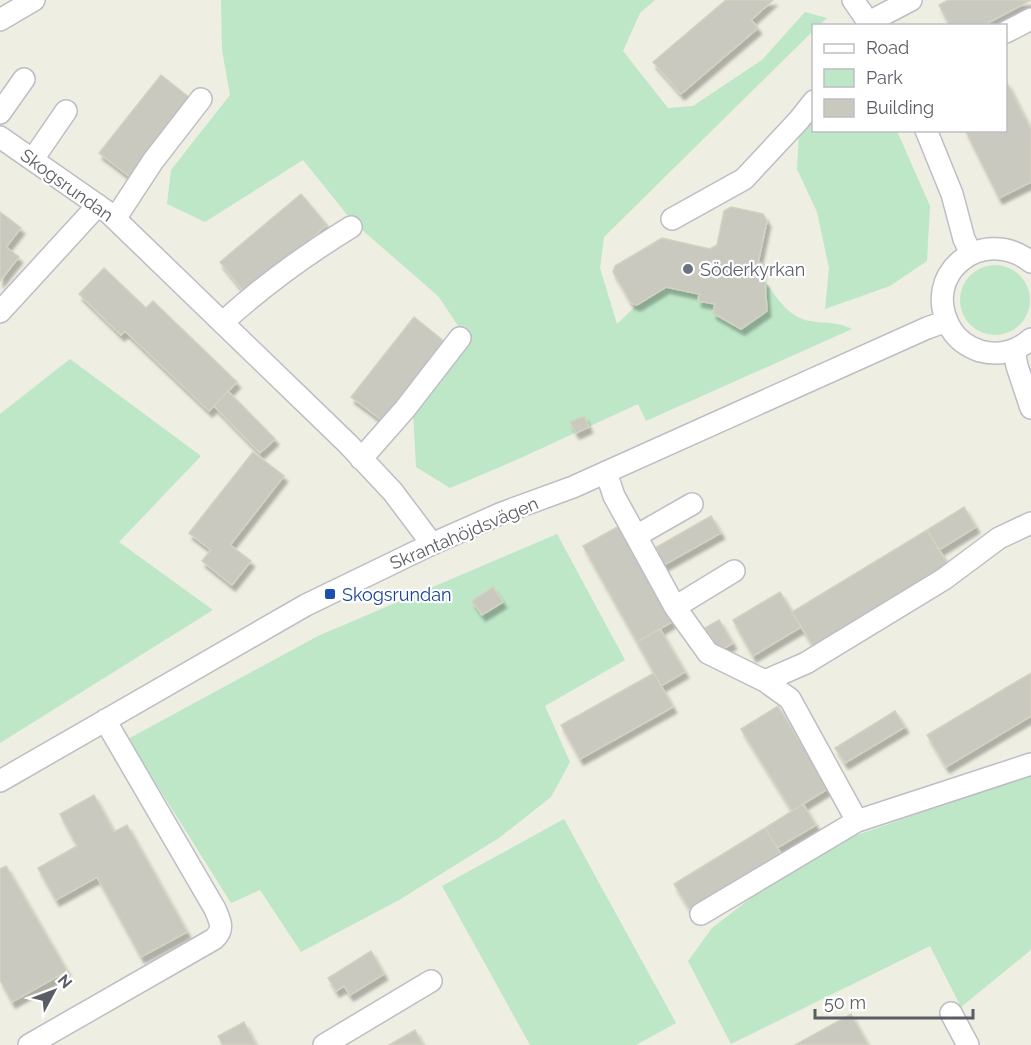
<svg xmlns="http://www.w3.org/2000/svg" width="1031" height="1045" font-family="Raleway,sans-serif">
  <style>
    .green { fill: #bde7c7 }
    .building { fill: #c9c9bf; stroke: #d3d2c0; stroke-width: 1.5; filter: url(#shadow) }
    .lines { fill: none; stroke-linecap: round; stroke-linejoin: round }
    .minor-casing { stroke: #bdbec5; stroke-width: 24 }
    .minor { stroke: #fff; stroke-width: 21 }
    .worship-dot { fill: #6b7280; stroke: #fff; stroke-width: 2 }
    .transit-dot { fill: #1a4fb4; stroke: #fff; stroke-width: 2 }
    .labels { text-anchor: middle; dominant-baseline: central; stroke-width: 4.5; stroke-linejoin: round; paint-order: stroke }
    .street-label { font-size: 18px; fill: #5b5d64; stroke: #fff }
    .worship-label { font-size: 18px; fill: #5b616d; stroke: #fff; text-anchor: start }
    .transit-label { font-size: 18px; fill: #164399; stroke: #fff; text-anchor: start }
  </style>
  <defs>
    <filter id="shadow"><feDropShadow dx="3.5" dy="6" stdDeviation="1.5" flood-color="#0004"/></filter>
  </defs>
  <rect width="100%" height="100%" fill="#eeeee2"/>
  <path class="green" d="M221,0H655L640,13L623,51L668,108L693,106L762,60L805,12L827,18L819,25L814,26L813,31L604,237L600,268L617,324L637,305L666,287L699,294L698,301L715,304L713,313L741,329L767,311L765,281C776,297 789,318 810,321C828,324 835,321 852,329L646,421L638,404L514,461L450,488L416,467L413,410L461,330L438,296L353,222L303,160L205,222L167,204L171,170L230,95L222,50Z
    M813,120L814,130L897,131L930,206L927,261L890,286L825,309L829,268L817,212L797,169L799,135Z
    M960 300a35 35 0 1 1 70 0a35 35 0 1 1-70 0Z
    M70,359L201,456L119,542L213,610L0,743V414Z
    M557,534L625,660L545,706L570,762L551,797L499,838L399,900L301,952L260,890L231,903L128,739L318,636Z
    M1031,774V949L1026,954L961,1007L930,946L731,1044L688,961L712,928L756,894L823,847Z
    M564,819L676,1023L636,1045H530L442,886Z"/>
  <path class="building" d="M726,0H773L751,20L758,28L681,94L653,62Z
    M948,0H1031L982,26H950L939,5Z
    M161,75L190,98L129,176L99,153Z
    M1006,81L1031,130V182L999,198L965,130H1006Z
    M301,194L327,225L245,293L220,262Z
    M731,207L763,214L767,221L758,263L764,264L760,280L765,281L767,311L741,329L713,313L715,304L698,301L699,294L666,287L637,305L631,303L613,272L615,266L662,238L710,249L717,245L724,211Z
    M0,212L21,228L6,247L19,257L0,281Z
    M104,268L146,308L153,301L237,382L209,411L125,331L121,335L79,294Z
    M414,317L445,342L383,421L351,397Z
    M228,391L275,439L260,453L214,406Z
    M584,416L589,427L576,433L570,422Z
    M253,452L284,476L230,545L251,561L232,585L202,561L211,550L189,533Z
    M964,507L976,527L939,550L927,530Z
    M711,516L721,533L662,566L653,549Z
    M619,526L672,622L637,642L583,546Z
    M927,530L948,564L813,646L792,612Z
    M493,587L503,602L482,615L472,601Z
    M780,592L801,627L753,656L733,620Z
    M719,620L733,643L720,651L705,628Z
    M660,629L685,672L661,686L637,642Z
    M654,673L673,707L580,759L561,725Z
    M1031,673V716L946,767L927,735Z
    M778,706L829,788L792,811L741,729Z
    M895,711L905,727L845,763L835,748Z
    M94,795L114,832L127,825L187,932L141,957L97,877L56,900L38,868L77,846L60,814Z
    M803,804L816,825L777,848L765,828Z
    M765,828L783,857L692,913L674,884Z
    M6,866L67,971L12,1002L0,980V869Z
    M371,951L384,974L350,995L344,986L336,991L328,978Z
    M851,1014L868,1045H795Z
    M244,1022L256,1045H223L218,1036Z
    M415,1030L423,1045H389Z"/>
  <g class="lines">
    <g class="minor-casing">
      <path id="minor" d="M853,0L871,26
        M0,20L34,0
        M869,22L911,0
        M1006,32L1031,19
        M0,113L24,79
        M926,130L952,194L964,239L971,253
        M0,137L109,213L348,444L393,492L432,544
        M33,159L66,111
        M115,219L153,161L201,99
        M672,219L744,179L799,120L814,101
        M1031,262C982,224 919,275 951,329C957,339 968,347 980,351C998,356 1016,352 1031,339
        M0,312L98,205
        M223,322C263,286 305,255 351,227
        M1014,350L1017,366L1031,408
        M361,459L405,409L460,338
        M606,472L614,496L675,607L708,653L765,681L790,699L857,821L1031,764
        M636,536L692,504
        M675,607L734,571
        M765,681L806,663L944,579L999,538L1031,523
        M0,781L306,605L432,544L502,513L573,487L927,328L947,321
        M701,914L857,821
        M951,1013L968,1045
        M29,1045L214,939C225,929 220,921 215,909L105,720
        M324,1045L431,981"/>
    </g>
    <use href="#minor" class="minor"/>
  </g>
  <circle class="worship-dot" cx="688" cy="269" r="6"/>
  <rect class="transit-dot" x="324" y="588" width="12" height="12" rx="3"/>
  <g class="labels">
    <g class="street-label">
      <text transform="translate(67 185) rotate(36)">Skogsrundan</text>
      <text transform="translate(464 533) rotate(-23)">Skrantahöjdsvägen</text>
    </g>
    <g class="worship-label">
      <text x="700" y="269">Söderkyrkan</text>
    </g>
    <g class="transit-label">
      <text x="342" y="594">Skogsrundan</text>
    </g>
  </g>
  <rect x="812" y="24" width="195" height="108" fill="#ffffff" stroke="#bdbec1" stroke-width="1.5"/>
  <rect x="824" y="44" width="30" height="9" fill="#ffffff" stroke="#bdbec1" stroke-width="1.5"/>
  <text x="866" y="54" font-size="18" fill="#5b5d64">Road</text>
  <rect x="824" y="69" width="30" height="18" fill="#bde7c7" stroke="#bdbec1" stroke-width="1.5"/>
  <text x="866" y="84" font-size="18" fill="#5b5d64">Park</text>
  <rect x="824" y="99" width="30" height="18" fill="#c9c9bf" stroke="#bdbec1" stroke-width="1.5"/>
  <text x="866" y="114" font-size="18" fill="#5b5d64">Building</text>
  <g transform="translate(54 991) rotate(49)" stroke="#ffffff" stroke-width="4.5" paint-order="stroke">
  <path d="M0-4.5L10 22L0 15L-10 22Z" fill="#5b5d64"/>
  <text y="-9" font-size="16" font-weight="bold" text-anchor="middle" fill="#5b5d64">N</text>
  </g>
  <path d="M815 1009v9h158v-9" fill="none" stroke="#5b5d64" stroke-width="3"/>
  <text x="824" y="1009" font-size="18" fill="#5b5d64" stroke="#ffffff" stroke-width="4.5" paint-order="stroke">50 m</text>
</svg>
